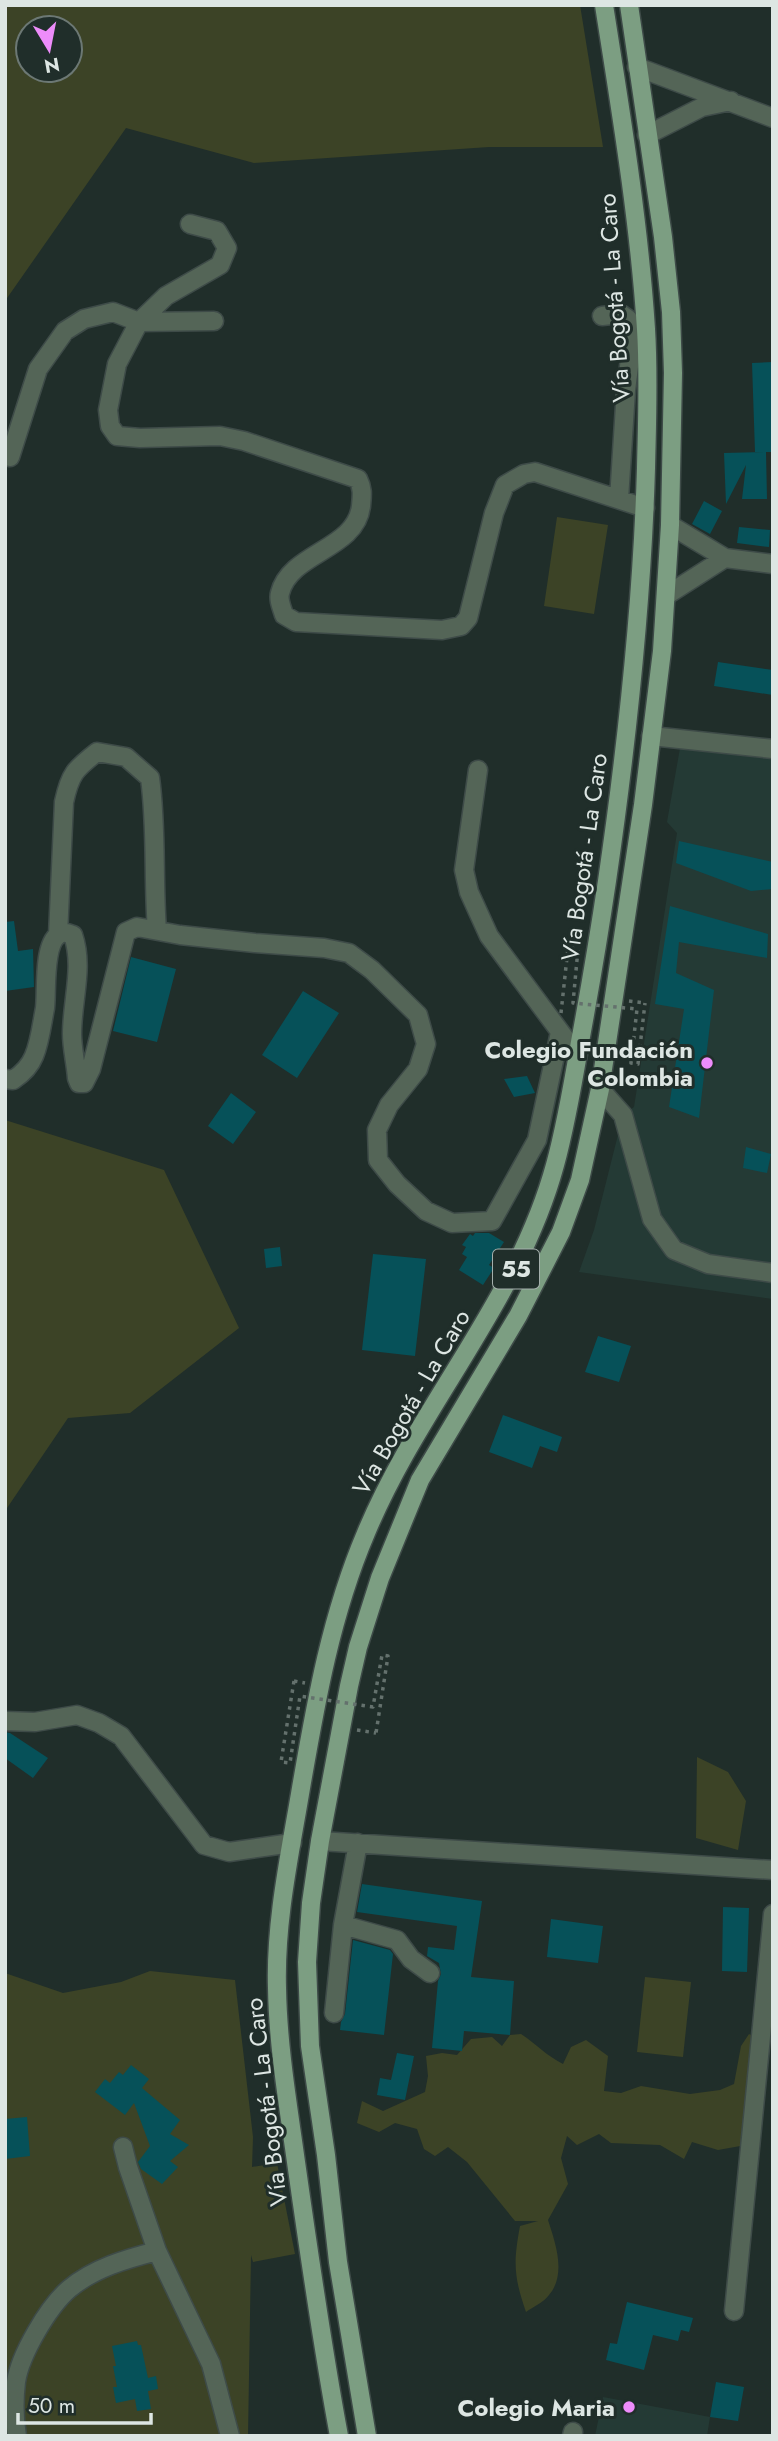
<svg xmlns="http://www.w3.org/2000/svg" width="778" height="2441" font-family="Jost,sans-serif">
  <style>
    .built { fill: #243a35 }
    .green { fill: #3c4326; fill-rule: evenodd }
    .building { fill: #065159 }
    .lines { fill: none; stroke-linecap: round; stroke-linejoin: round }
    .minor-casing { stroke: #3e4b48; stroke-width: 21 }
    .major-casing { stroke: #3e4b48; stroke-width: 21 }
    .path { stroke: #64716d; stroke-width: 3.5; stroke-dasharray: 3.5 5; stroke-linecap: butt }
    .minor { stroke: #546557; stroke-width: 18 }
    .major { stroke: #7c9e82; stroke-width: 18 }
    .path-bridge { stroke: #64716d; stroke-width: 3.5; stroke-dasharray: 3.5 5; stroke-linecap: butt }
    .poi-dot { fill: #ed8cfa; stroke: #202e2a; stroke-width: 2.5 }
    .labels { text-anchor: middle; dominant-baseline: central; stroke-width: 6; stroke-linejoin: round; paint-order: stroke }
    .shield { fill: #202e2a; stroke: #a4afac; stroke-width: 2 }
    .shield-label { font-size: 23px; font-weight: bold; fill: #dde6e3 }
    .street-label { font-size: 24px; fill: #dde6e3; stroke: #202e2a }
    .poi-label { font-size: 24px; font-weight: bold; fill: #dde6e3; stroke: #202e2a; text-anchor: end }
  </style>
  <rect width="100%" height="100%" fill="#202e2a"/>
  <path class="built" d="M680,748L773,759V1299L579,1272L594,1230L623,1115L634,1107L677,833L667,822Z
    M603,2397L710,2417L707,2436H595Z"/>
  <path class="green" d="M5,5H580L603,147H489L254,163L126,128L5,301ZM70,28V70H28V28Z
    M557,517L608,525L594,614L544,606Z
    M5,1120L164,1170L239,1328L130,1413L68,1418L5,1511Z
    M697,1757L728,1772L746,1801L738,1850L696,1838Z
    M150,1971L235,1980L253,2137L252,2167L277,2163L295,2254L253,2262L251,2255L248,2436H5V1973L63,1993L121,1982Z
    M645,1977L691,1982L683,2057L637,2052Z
    M521,2034C536,2044 547,2056 563,2064L571,2047L586,2040L608,2056L604,2091L621,2093L641,2086L690,2094L720,2090L734,2084L741,2046L749,2034L761,2040L746,2145L718,2150L692,2142L684,2159L660,2145L611,2143L599,2134L577,2145L567,2136L561,2158L568,2184L548,2220C555,2242 567,2274 549,2295C544,2302 533,2307 526,2312C514,2277 513,2264 520,2226L538,2221H515L467,2162L448,2147L435,2156L424,2149L417,2129L395,2123L379,2132L357,2123L362,2101L383,2111L425,2092L428,2076L426,2056L442,2053L457,2055L471,2039L492,2037L502,2046L510,2035Z"/>
  <path class="building" d="M773,362V452H755L752,363Z
    M766,452L767,499H742L746,465L726,504L724,453Z
    M704,501L722,511L710,534L692,524Z
    M739,527L770,530L769,547L737,543Z
    M718,662L773,670V695L714,686Z
    M679,841L773,862V889L751,891L676,863Z
    M670,906L768,934L767,958L679,942L676,973L714,990L699,1118L669,1107L684,1009L655,1004Z
    M14,921L18,951L33,949L34,987L5,991V922Z
    M131,957L176,969L157,1042L113,1031Z
    M303,991L339,1013L297,1078L262,1055Z
    M527,1076L535,1093L514,1097L504,1079Z
    M231,1093L256,1112L233,1144L208,1126Z
    M746,1147L771,1154L767,1173L743,1168Z
    M475,1233H489L504,1242L489,1265L494,1268L483,1285L459,1270L467,1257L462,1254L466,1247L462,1245L470,1234L473,1236Z
    M280,1247L282,1266L266,1268L264,1249Z
    M373,1254L426,1259L415,1356L362,1350Z
    M598,1336L631,1346L619,1382L585,1372Z
    M503,1415L562,1437L557,1452L540,1446L532,1468L489,1452Z
    M5,1732L10,1733L48,1758L33,1778L5,1758Z
    M362,1884L482,1901L471,1977L514,1981L510,2035L464,2031L462,2051L432,2048L438,1981L441,1974L439,1963L427,1956L428,1947L454,1950L457,1926L357,1912Z
    M723,1907L749,1908L747,1972L722,1971Z
    M551,1919L603,1926L598,1963L547,1957Z
    M353,1940L390,1950L393,1954L384,2035L340,2030L341,2022L345,2014Z
    M397,2053L414,2056L405,2100L377,2095L380,2078L391,2080Z
    M131,2065L149,2079L142,2088L180,2120L170,2134L189,2145L170,2161L178,2167L162,2184L141,2169L138,2162L150,2146L134,2103L125,2115L95,2092L105,2079L110,2083L119,2072L123,2075Z
    M27,2117L30,2156L5,2159V2119Z
    M627,2302L693,2318L689,2332L681,2330L678,2341L653,2335L644,2370L606,2360L610,2343L617,2344Z
    M137,2341L138,2345H141L148,2378L156,2376L158,2389L148,2391L151,2409L137,2411L135,2399L116,2403L113,2387H117L113,2366H116L112,2346Z
    M716,2382L744,2387L738,2421L710,2417Z"/>
  <g class="lines">
    <g class="minor-casing">
      <path id="minor" d="M637,67L773,118
        M647,135L702,107L731,101
        M190,224L217,231L227,248L220,265L166,296L139,322L117,364L108,410L110,426L117,436L140,438L220,436L244,441L358,479C363,489 362,495 361,506C356,550 290,552 280,593C278,600 282,608 284,615L296,622L442,630L461,626L468,618L494,513L505,485L524,474L535,472L645,508
        M602,316L621,314L628,319L631,330V351L626,390L619,499
        M10,457L38,369L65,331L84,319L113,312L139,322L214,321
        M670,525L725,558L773,564
        M667,595L725,558
        M651,736L773,749
        M478,770L464,870L469,892L489,936L567,1041
        M58,935L64,802C70,774 75,769 97,752L126,757L150,778C157,828 153,880 157,930
        M5,1079L13,1080C22,1074 30,1066 34,1056C40,1042 42,1023 45,1008C47,991 43,946 58,935C63,931 68,933 73,935C84,967 72,1000 72,1034C72,1048 76,1064 77,1078L79,1083H84L91,1069L126,932L137,927L180,935L255,943L324,948L349,953L372,970L418,1015L426,1044L418,1069L389,1105L377,1130L378,1160L397,1184L426,1211L452,1223L492,1221L537,1140L560,1032
        M600,1089L623,1115L652,1219L674,1250L708,1264L773,1273
        M5,1721L35,1722L77,1715L99,1723L121,1736L204,1845L229,1852L292,1843
        M320,1841L773,1870
        M343,1925L397,1940L411,1959L430,1973
        M334,2013L343,1925L358,1843
        M123,2147L128,2167L157,2251L211,2364L230,2436
        M734,2311L773,1914
        M17,2436C14,2419 14,2399 16,2382C20,2355 48,2307 69,2289C94,2268 126,2259 157,2251
        M572,2436L573,2432"/>
    </g>
    <g class="major-casing">
      <path id="major" d="M339,2436C322,2345 309,2254 296,2162C288,2104 278,2047 277,1988C275,1921 290,1854 301,1788C316,1701 331,1615 366,1533C419,1405 518,1301 555,1165C566,1125 573,1083 580,1042C590,988 599,935 607,881C627,744 642,606 646,468C647,422 649,376 646,329C639,221 621,113 604,5
        M367,2436L338,2262L326,2155L310,2046L307,1962L311,1903L320,1841L349,1686L358,1647L380,1578L420,1480L518,1316L561,1232L580,1180L600,1089L643,805L662,651L670,525L673,373L671,312L663,237L629,5"/>
    </g>
    <path class="path" d="M629,1001L645,1003
      M294,1681L305,1683
      M357,1730L376,1733"/>
    <use href="#minor" class="minor"/>
    <use href="#major" class="major"/>
    <path class="path-bridge" d="M561,1013L568,948L578,949L573,1003L637,1009L631,1063L638,1064L645,1003
      M294,1681L281,1762L290,1763L300,1696L373,1707L382,1655L388,1656L376,1733"/>
  </g>
  <g class="poi-dot">
    <circle cx="707" cy="1063" r="7"/>
    <circle cx="629" cy="2407" r="7"/>
  </g>
  <g class="labels">
    <rect class="shield" x="493" y="1249.5" width="46" height="39" rx="5"/>
    <g class="shield-label">
      <text x="516" y="1269">55</text>
    </g>
    <g class="street-label">
      <text transform="translate(614 298) rotate(-94)">Vía Bogotá - La Caro</text>
      <text transform="translate(584 857) rotate(-82)">Vía Bogotá - La Caro</text>
      <text transform="translate(411 1402) rotate(-60)">Vía Bogotá - La Caro</text>
      <text transform="translate(266 2102) rotate(-97)">Vía Bogotá - La Caro</text>
    </g>
    <g class="poi-label">
      <text x="693" y="1049">Colegio Fundación<tspan x="693" dy="28">Colombia</tspan></text>
      <text x="615" y="2407">Colegio Maria</text>
    </g>
  </g>
  <rect width="778" height="2441" fill="none" stroke="#dde6e3" stroke-width="14"/>
  <g transform="translate(49 49) rotate(170)"><circle r="33" fill="#202e2a" stroke="#6c7874" stroke-width="2"/>
  <path d="M0-5L12 26L0 18L-12 26Z" fill="#ed8cfa"/>
  <text y="-10" font-size="19" font-weight="bold" text-anchor="middle" fill="#dde6e3">N</text>
  </g>
  <path d="M18 2413v10h133v-10" fill="none" stroke="#dde6e3" stroke-width="3.5"/>
  <text x="28" y="2413" font-size="21" fill="#dde6e3" stroke="#202e2a" stroke-width="5" paint-order="stroke">50 m</text>
</svg>
